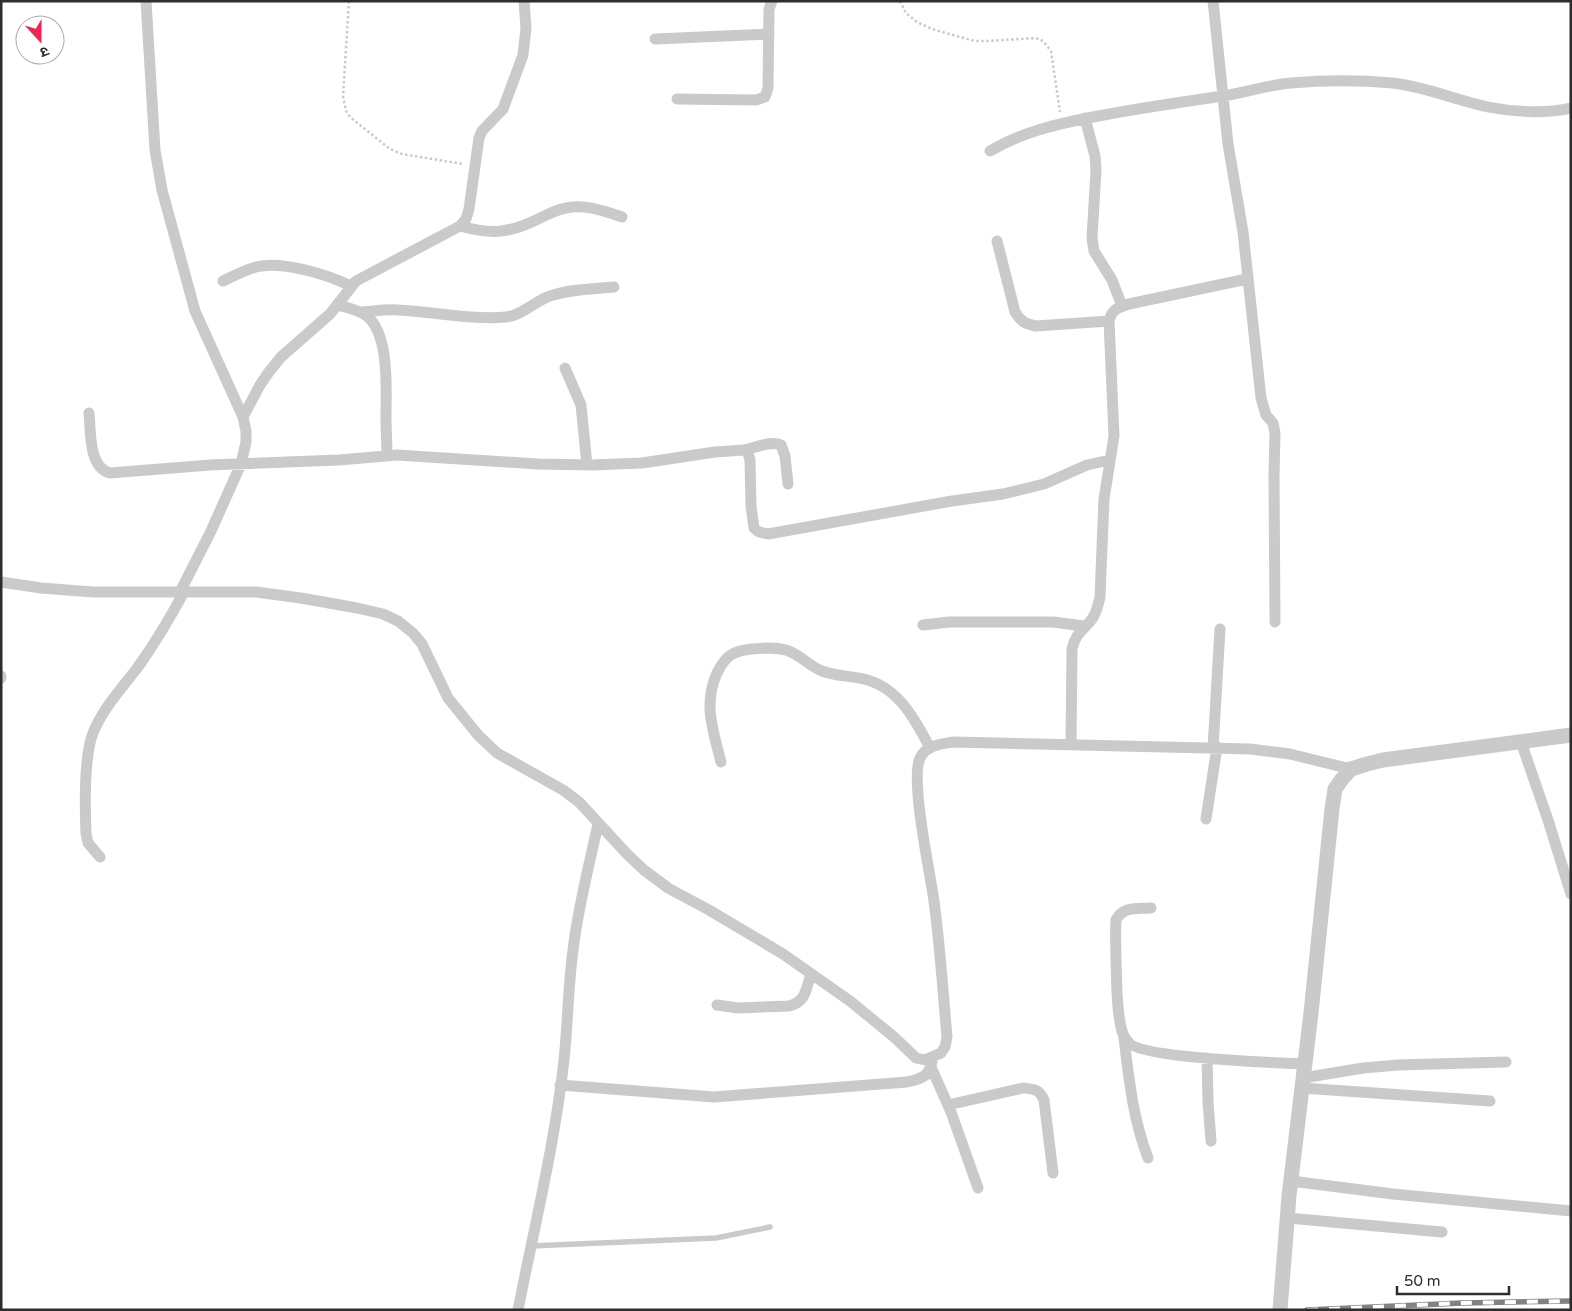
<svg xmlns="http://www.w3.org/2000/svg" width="1572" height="1311" font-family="'Varela Round','Noto Sans Devanagari',sans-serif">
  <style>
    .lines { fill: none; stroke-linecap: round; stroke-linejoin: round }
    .path { stroke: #cacaca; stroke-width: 2.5; stroke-dasharray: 2.5 2.5; stroke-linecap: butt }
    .service { stroke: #cacaca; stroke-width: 5.5 }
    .minor { stroke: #cacaca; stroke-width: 11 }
    .tertiary { stroke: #cacaca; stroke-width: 15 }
    .rail-casing { stroke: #828282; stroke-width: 5.5 }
    .rail { stroke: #fff; stroke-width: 4; stroke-dasharray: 11; stroke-linecap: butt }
  </style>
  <rect width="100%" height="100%" fill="#fff"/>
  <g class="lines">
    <path class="path" d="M349,1L343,96L346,111L350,117L390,149L402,154L463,164
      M900,1L906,13L917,22L932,29L960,37L975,41H988L1036,38L1043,41L1051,51L1060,112"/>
    <path class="service" d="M531,1246L716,1238L770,1227"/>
    <path class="minor" d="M146,1L155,150L162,190L195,311L243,417L246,431V442L241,464L211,531L180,592
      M1213,1L1228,144L1243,232L1261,398L1266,415L1273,423L1275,433L1274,476L1275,622
      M655,39L769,34
      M677,99L756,100L765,97L768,88L769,9L772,1
      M1085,118L1095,156L1096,170L1092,238L1094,251L1112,280L1122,306
      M990,151C1022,132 1057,124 1093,117C1134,109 1175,103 1216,97C1241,94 1266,85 1291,83C1324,80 1359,80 1393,83C1426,87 1456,100 1488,107C1513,112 1545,114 1571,108
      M460,226C489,234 506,234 534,221C545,216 554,210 566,208C585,204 604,211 622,217
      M997,241L1015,312C1021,322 1026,324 1036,326L1109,321
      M223,281C234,276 244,270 256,267C282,260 328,275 351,286
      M338,305C348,308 359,310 367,316C390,335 386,391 386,417C386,430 387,443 387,456
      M361,312C374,311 387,309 399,310C434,312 471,320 506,317C521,316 535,301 550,296C570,289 593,289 614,287
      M565,368L581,405L587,465
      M89,413C91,431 88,467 110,473L210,465L339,460L397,455L538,464L592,465L642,463L715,452L744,450L748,453L750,460L751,506L754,528L759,532L768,534L952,501L1003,494L1044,484L1087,465L1110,460
      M243,417L260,385L269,372L281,357L330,314L356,281L460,226L466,219L469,209L479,138L482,131L503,109L523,55L526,28L524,1
      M744,450C755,448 771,440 781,445L785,456L788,484
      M1,582L41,588L93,592H256L301,598L357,608L383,614L398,621L413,633L422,644L448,698L478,735L497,753L563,790L579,802L628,855L644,870L668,888L709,910L783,954L850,1001L894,1037L916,1058L925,1060L941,1053L945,1047L947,1037C943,992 940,946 934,901C930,872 910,780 920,758C926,745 941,744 953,742L1250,749L1290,754L1351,769
      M923,625L949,622H1053L1084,626
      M1,676V678
      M1521,742L1548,820L1571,894
      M1071,744L1072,649C1076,632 1083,631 1092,619C1097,612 1098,605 1100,597L1104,499L1114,436L1109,321C1112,309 1118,308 1129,304L1247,279
      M1213,748L1220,629
      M721,762C713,730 703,704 717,673C726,655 733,651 752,649C764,648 775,647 786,650C801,655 809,666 822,671C835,676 851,676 864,679C898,687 915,719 930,748
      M1206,819L1217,747
      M100,857L88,843L86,833C85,808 84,756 93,733C103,708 122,688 138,667C155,643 170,618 184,592
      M1151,908C1137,909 1123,906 1116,920C1115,934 1116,948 1116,962C1117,983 1116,1006 1121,1027C1122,1033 1125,1039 1129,1043C1142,1058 1278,1063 1305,1064
      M717,1005L738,1008L789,1006C806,1002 806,989 811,974
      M1124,1038C1129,1080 1133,1119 1148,1158
      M1207,1058L1208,1102L1211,1141
      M931,1067L951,1112L978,1188
      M1303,1078L1363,1068L1398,1065L1506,1062
      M560,1085L714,1097L907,1082C925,1078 929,1076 933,1058
      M1302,1088L1490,1101
      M948,1105L1023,1088C1034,1089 1039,1089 1044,1100L1053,1173
      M1291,1181L1393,1194L1571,1211
      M1288,1218L1442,1232
      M518,1310C534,1228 555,1143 564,1060C568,1023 568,987 573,950C578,907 589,866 598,824"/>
    <path class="tertiary" d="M1280,1310L1289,1196L1311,1013L1332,809L1335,789L1342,779L1351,769L1367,764L1383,760L1571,735"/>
    <g class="rail-casing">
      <path id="rail" d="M1307,1310L1462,1303L1571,1301"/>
    </g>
    <use href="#rail" class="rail"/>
  </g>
  <rect width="1572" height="1311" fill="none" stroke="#2d2d2d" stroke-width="5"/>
  <g transform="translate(40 40) rotate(159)"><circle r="24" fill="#ffffff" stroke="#ababab"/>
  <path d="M0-4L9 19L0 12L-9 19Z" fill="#eb2851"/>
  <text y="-8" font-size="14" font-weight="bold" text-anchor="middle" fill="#2d2d2d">उ</text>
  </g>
  <path d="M1397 1286v8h112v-8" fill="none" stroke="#2d2d2d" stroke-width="2.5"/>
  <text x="1404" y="1286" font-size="15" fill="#2d2d2d" stroke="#ffffff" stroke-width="4" paint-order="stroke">50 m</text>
</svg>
